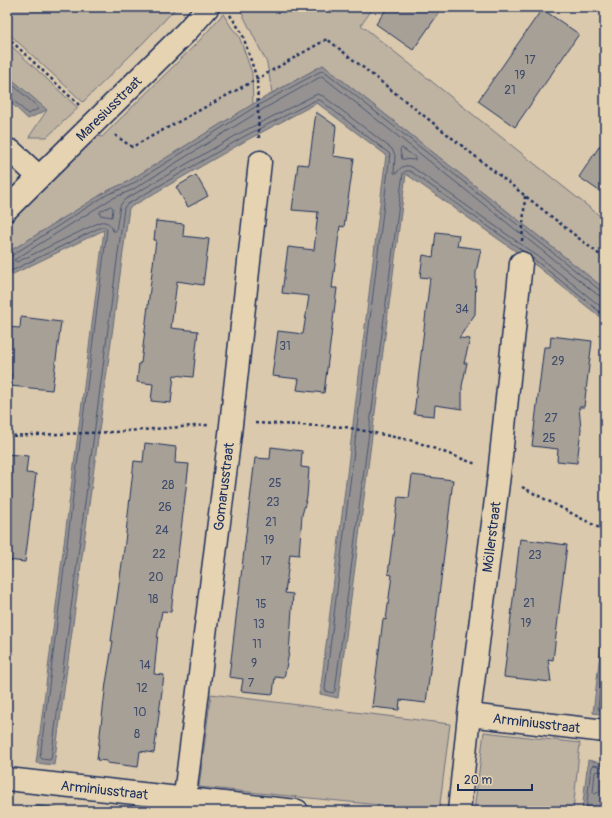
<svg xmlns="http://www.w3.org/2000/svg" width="612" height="818" font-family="Pangolin,sans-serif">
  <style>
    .green { fill: #beb2a1; stroke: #6c7080 }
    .water { fill: #959291; stroke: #646a7d }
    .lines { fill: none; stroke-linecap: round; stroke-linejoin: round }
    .shore { stroke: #4c5772; stroke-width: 1 }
    .building { fill: #a7a097; stroke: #1b2f5e }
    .minor-casing { stroke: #1b2f5e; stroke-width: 25 }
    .path { stroke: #1b2f5e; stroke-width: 2.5; stroke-dasharray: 3 3; stroke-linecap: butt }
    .minor { stroke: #e6d3b1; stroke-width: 22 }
    .labels { text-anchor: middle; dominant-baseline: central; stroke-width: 3.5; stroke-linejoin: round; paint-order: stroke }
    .number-label { font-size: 12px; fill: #3e4b6c }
    .street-label { font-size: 14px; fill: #1b2f5e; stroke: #e6d3b1 }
  </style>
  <rect width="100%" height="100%" fill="#dac9ac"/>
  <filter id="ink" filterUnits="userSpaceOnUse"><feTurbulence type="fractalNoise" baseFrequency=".025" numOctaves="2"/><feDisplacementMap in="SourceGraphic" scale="8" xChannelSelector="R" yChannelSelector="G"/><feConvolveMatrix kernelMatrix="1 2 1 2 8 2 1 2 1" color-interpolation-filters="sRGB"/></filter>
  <g filter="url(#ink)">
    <path class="green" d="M7,7H177L144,42L83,102L7,32Z
      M239,7H374L361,25L605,220V289L323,65L272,93L267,63Z
      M223,14L232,28L239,36L252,73L253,104L127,182L107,191L7,253V224L97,136L102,137L199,41Z
      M7,42L78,108L47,137H29L47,110L7,75Z
      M211,694L450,724L439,811L199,787Z
      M484,732L580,743L573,811H474Z"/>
    <path class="water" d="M323,65L605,289V321L538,267L406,174L338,698L320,694L386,155L317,103L247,140L129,208L54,765L36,763L104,230L7,277V253L107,191L127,182L253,104Z
      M7,75L47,110L28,119L7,99Z
      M605,612V715L593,713Z
      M588,760L605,764V782L602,811H582Z
      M35,805L59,809V811H34Z"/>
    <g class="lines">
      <path class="shore" d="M7,80L38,107V109L28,114L11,98L7,96
        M402,148L415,157V160L402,159L400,150Z
        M111,206L113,208L112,217L100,215V212Z
        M7,256H11L108,194L129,186L255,107L323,70L601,291L605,292
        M531,257L605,316
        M7,273L101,227H105L107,230L40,757L42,759L49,760L51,759L124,208L126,205L245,136L316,100H320L390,154L325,689L326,691L333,693L335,691L403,173L406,171H410L523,251
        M605,297L598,295L322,76L258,112L132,190L111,199L14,260L17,262L100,222C107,221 111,224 113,231H116L120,206L124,200L242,132L313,96L318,94L323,96L392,149L395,155L394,173H397C400,167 405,164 412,167L543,260L605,310
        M605,646L598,708L599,710L605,711
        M605,772L597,771L595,772L593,792L595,794L600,791L605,790
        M586,811L591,767L593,765L605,767"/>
    </g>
    <path class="building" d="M388,7H443L413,50L376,24Z
      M542,9L579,34L515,127L478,101Z
      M316,112L336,126L333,156L354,159L344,227L340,226L332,288H337L324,393L297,390L299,379L272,376L278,331L303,334L309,296L282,293L288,247L314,250L318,212L292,210L298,164L309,165Z
      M605,138V195L579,177Z
      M196,175L208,196L188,207L176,187Z
      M156,221L184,224L183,236L209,239L203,285L177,281L171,328L198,331L193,377L174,375L171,403L151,401L153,384L137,382L139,363H141L156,240H154Z
      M436,232L459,235L457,246L481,249L476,272L475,314L459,338L470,339L464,363H467L462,386V409L435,405L434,416L414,414L430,278L420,277L423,255L433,257Z
      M21,317L61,322L52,390L10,386L11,374L7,373V327L20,328Z
      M551,336L592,341L584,407H579L581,429L577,463L557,461L558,449L532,446L544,347H550Z
      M145,443L176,447L175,463L189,464L171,612L162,611L158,633L154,674L164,675L154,753L140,751L138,767L107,763V761L97,760L106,683L113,641H111L125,542L134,461L143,462Z
      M271,447L302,451L301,467L309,468L307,497L302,515L299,555L290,554L285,593L293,594L289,653L284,678L275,677L273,694L241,691L243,679L229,677L255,458L270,459Z
      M7,454L28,456L26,473L36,474L25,562L7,560Z
      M412,475L453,480L426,703L400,700L399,710L372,707L383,619L386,620L392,575L388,574L398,497L409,498Z
      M520,539L567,545L553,660L548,659L551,682L504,677Z"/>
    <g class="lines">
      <g class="minor-casing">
        <g id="minor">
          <path d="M7,151H11L39,177"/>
          <path id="s1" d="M7,209L186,32L208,7"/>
          <path id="s2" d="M469,715L605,731"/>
          <path id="s3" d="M7,779L297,811"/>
          <path id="s4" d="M183,811L230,434L260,162"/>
          <path id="s5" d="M459,811L469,715L499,475L521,263"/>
        </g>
      </g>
      <path class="path" d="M230,15L242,33L257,79L259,140
        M7,37L79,105
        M115,135L132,147L257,79L327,39L605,259
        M522,241L525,196
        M255,423L345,427L414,441L476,464
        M7,436L114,432L208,425
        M522,487L605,531"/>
      <use href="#minor" class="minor"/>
    </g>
  </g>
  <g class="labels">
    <g class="number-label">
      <text x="530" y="60">17</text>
      <text x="520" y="75">19</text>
      <text x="510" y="90">21</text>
      <text x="462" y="309">34</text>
      <text x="285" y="346">31</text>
      <text x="558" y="361">29</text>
      <text x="551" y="418">27</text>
      <text x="549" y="438">25</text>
      <text x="275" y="483">25</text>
      <text x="168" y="485">28</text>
      <text x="273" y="502">23</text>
      <text x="165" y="507">26</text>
      <text x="271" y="522">21</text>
      <text x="162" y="530">24</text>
      <text x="269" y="540">19</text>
      <text x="159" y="554">22</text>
      <text x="535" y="555">23</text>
      <text x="266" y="561">17</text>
      <text x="156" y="577">20</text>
      <text x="153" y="599">18</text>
      <text x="529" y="603">21</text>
      <text x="261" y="604">15</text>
      <text x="526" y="623">19</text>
      <text x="259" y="624">13</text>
      <text x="257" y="644">11</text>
      <text x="254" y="663">9</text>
      <text x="145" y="665">14</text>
      <text x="251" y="683">7</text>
      <text x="142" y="688">12</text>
      <text x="140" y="712">10</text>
      <text x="137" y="734">8</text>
    </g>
    <g class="street-label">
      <text stroke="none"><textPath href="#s1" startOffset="143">Maresiusstraat</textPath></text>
      <text stroke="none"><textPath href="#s4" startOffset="327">Gomarusstraat</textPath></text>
      <text stroke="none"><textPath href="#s5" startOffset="276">Möllerstraat</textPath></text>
      <text stroke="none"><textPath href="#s2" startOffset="68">Arminiusstraat</textPath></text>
      <text stroke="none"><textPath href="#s3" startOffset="98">Arminiusstraat</textPath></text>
    </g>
  </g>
  <rect width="612" height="818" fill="none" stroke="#e6d3b1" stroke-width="24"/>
  <rect x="12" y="12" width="588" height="794" fill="none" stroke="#1b2f5e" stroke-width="1.5" filter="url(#ink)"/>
  <path d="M458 784v6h74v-6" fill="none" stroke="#1b2f5e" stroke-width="2"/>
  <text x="464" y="784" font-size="12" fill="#1b2f5e" stroke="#e6d3b1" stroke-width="3" paint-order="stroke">20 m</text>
</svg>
